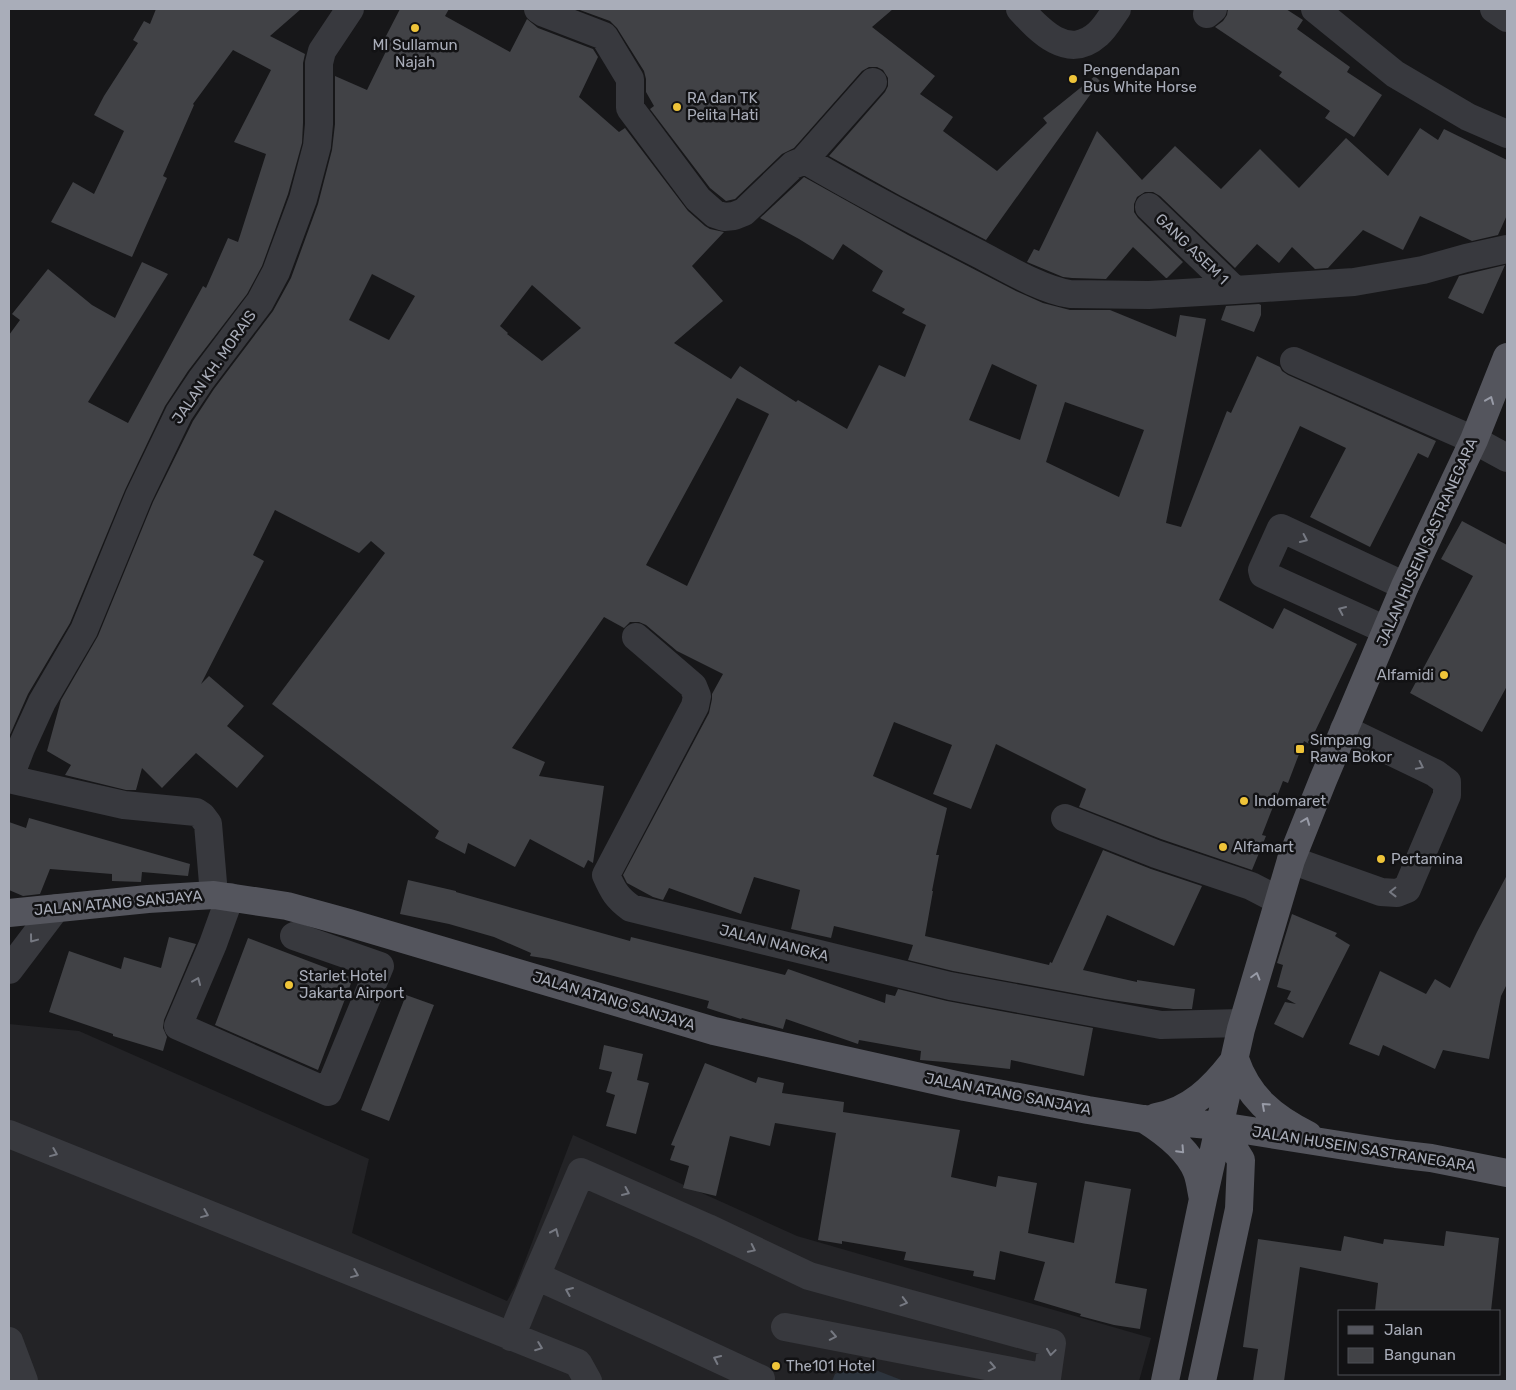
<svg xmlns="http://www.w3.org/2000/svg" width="1516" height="1390" font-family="Rubik,sans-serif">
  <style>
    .built { fill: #232326 }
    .water { fill: #2d343d }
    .building { fill: #414246; fill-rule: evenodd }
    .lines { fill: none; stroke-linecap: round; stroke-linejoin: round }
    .minor { stroke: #38393e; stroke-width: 28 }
    .major { stroke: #54555d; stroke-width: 28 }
    .oneway { stroke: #989ba7 }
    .oneway2 { stroke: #767982 }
    .poi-dot { fill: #efc439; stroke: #121214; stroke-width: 2 }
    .labels { text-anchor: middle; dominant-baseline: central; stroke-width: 5; stroke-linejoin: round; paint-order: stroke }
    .poi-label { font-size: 15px; fill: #a9adb9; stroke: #121214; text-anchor: start }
    .street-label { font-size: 15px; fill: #a9adb9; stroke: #121214 }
  </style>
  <rect width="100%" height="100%" fill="#171719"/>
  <path class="built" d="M9,1024L79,1031L369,1159L352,1233L507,1301L515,1287L573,1135L797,1236L1151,1338L1139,1381H9Z"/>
  <path class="water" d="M860,1364L904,1381H832L835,1374Z"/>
  <path class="building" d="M156,9H301L270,36L305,54L303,63V123L302,143L288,194L262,266L247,294L188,371L165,406L125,490L70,623L28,694L9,737V335L20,320L12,314L48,269L92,305L115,318L142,262L168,274L88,402L128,423L203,286L206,288L228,238L238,242L266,154L234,142L271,70L233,50L193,104L194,105L163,176L167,178L132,257L51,222L73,182L94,194L124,131L94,115L104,96L138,43L133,40L144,21L150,24Z
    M400,9H449L445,16L510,52L527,19L538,28L593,49L598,57L579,97L619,132L625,128L688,211L705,226L710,229L724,232L692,266L723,301L674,343L731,379L740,366L796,402L798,400L847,429L879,365L905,377L926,325L902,313L905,309L872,291L883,271L843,244L833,260L799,239L760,218L804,177L908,235L1016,291L1043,303L1070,310H1110L1176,337L1180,315L1206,319L1166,523L1181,527L1227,411L1231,413L1257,356L1280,367L1282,371L1288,375L1436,441L1428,458L1418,453L1370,547L1310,517L1346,448L1300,426L1219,600L1273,629L1284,608L1357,644L1309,744L1304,741L1288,783L1283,781L1262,835L1266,836L1252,870L1161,839L1079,807L1086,789L996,744L971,809L933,794L952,745L894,722L873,776L947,808L936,855H939L932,891H933L925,936L1049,965L1050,962L1052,963L1103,850L1151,869L1202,886L1174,946L1107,915L1083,970L1137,982V980L1195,989L1192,1009H1173L1105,999L953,971L908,960L913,945L834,926L831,938L791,929L800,890L754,877L741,914L669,888L663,900L653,897L627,883L623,875L709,713L712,699V694L723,674L677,651L646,625L639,622H630L624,628L604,617L512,748L545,762L539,776L604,786L593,863L588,860L584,868L530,839L515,867L468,843L465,854L435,838L439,831L272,704L385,553L371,541L359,553L275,510L253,555L264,561L201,684L209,676L244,706L227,726L264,756L237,788L196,753L162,788L142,768L136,790H126L65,775L71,765L47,751L61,700L98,636L153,502L193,421L214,389L273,311L291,278L318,204L332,150L335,124V76L367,90L391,41L385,38ZM372,274L415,296L389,340L349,320ZM532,285L581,328L542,361L507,334L508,333L500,326ZM992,364L1037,385L1020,440L969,420ZM737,398L769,414L687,586L646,565ZM1065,402L1144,430L1119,497L1046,462Z
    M577,9H893L872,27L935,76L920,94L953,117L943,131L997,171L1047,123L1043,118L1095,76L1100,81L986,240L901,196L829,156L885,92L888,86V78L883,70L877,67H869L862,71L794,148L782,154L735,199L726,201L710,188L650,109L654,106L646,92V79L644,71L617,28L610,21Z
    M1228,9H1286L1303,20L1297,29L1350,67L1347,72L1382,95L1354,137L1325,118L1330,111L1279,76L1282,72L1215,27L1223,21L1227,15Z
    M1420,128L1438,140L1444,129L1507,160V215L1498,235L1472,241L1420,216L1403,250L1363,230L1328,268L1315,269L1292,247L1279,263L1257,244L1235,268L1160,196L1153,192H1145L1137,197L1134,204V212L1138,218L1183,262L1167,278H1166L1133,247L1106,279L1072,278L1063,277L1027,262L1034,249L1039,251L1097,131L1142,180L1175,146L1221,189L1260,149L1299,188L1346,138L1388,176Z
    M1505,265L1483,314L1448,298L1459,276Z
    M1259,304L1261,305V315L1254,332L1221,320L1226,306Z
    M1462,521L1507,545V686L1482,732L1410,693L1473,576L1441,559Z
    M29,818L190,864L188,876L142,872L141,882L112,881V874L50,869L40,894L23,896L9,890V822L26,828Z
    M1507,875V984L1501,996L1489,1059L1443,1050L1435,1069L1383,1045L1379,1056L1349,1044L1380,971L1426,994L1435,979L1450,988L1477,932Z
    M408,880L456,891V892L630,941L631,937L785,975L788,969L885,1003L886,994L895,996L898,989L947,1001L1093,1028L1084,1076L1011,1060L1010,1069L945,1062L920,1060L921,1051L859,1040L858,1044L786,1019L783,1029L742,1018L741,1019L707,1008L709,1001L549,959L530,956L531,953L494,937L449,924L400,914Z
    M1292,914L1337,933L1335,936L1350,945L1303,1038L1274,1024L1285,1002L1296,1004L1287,999L1291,991L1277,987L1283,965L1277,963Z
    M169,937L196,944L164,1020L163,1028L167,1037L163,1051L113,1036V1034L49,1012L69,951L121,969L124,957L161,968Z
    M248,938L353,978L318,1070L215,1025Z
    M406,995L434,1005L389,1121L361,1110Z
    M604,1045L643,1054L637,1080L649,1083L636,1134L606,1126L615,1095L606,1092L612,1072L599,1069Z
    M705,1063L756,1083L758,1077L784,1083L782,1093L844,1102L843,1112L960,1130L951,1177L996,1187L998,1176L1037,1183L1028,1233L1074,1243L1085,1181L1131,1189L1115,1283L1147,1289L1140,1329L1114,1325L1080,1316L1081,1314L1034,1300L1045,1262L1000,1251L995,1280L973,1276L974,1271L904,1260L906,1252L842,1241V1244L818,1240L836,1133L775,1123L770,1146L730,1136L716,1196L683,1188L689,1166L670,1160L675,1146L671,1145Z
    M1446,1231L1499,1238L1491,1311H1375L1378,1283L1300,1267L1284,1381H1253L1258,1349L1243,1347L1258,1239L1341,1251L1344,1236L1383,1244L1384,1239L1444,1246Z"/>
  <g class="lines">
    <path class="minor" d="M538,9L544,13L604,36L630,79V108L698,199L715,214L724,217L734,216L744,212L793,165L803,161L810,163C865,195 922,225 979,254C1004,267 1042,290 1070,294L1149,295L1235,290L1354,282L1423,270L1466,258L1507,249
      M1020,9C1040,31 1068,61 1098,34C1106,27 1111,17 1117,9
      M1315,9L1395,74L1468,117L1507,134
      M1494,9L1507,18
      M1207,14L1213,9
      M803,161L873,82
      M1149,207L1235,290
      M1294,361L1474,440L1507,458
      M1386,630L1280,582L1263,574L1262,570L1281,528L1405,586
      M636,637L693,686L697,696L695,706L606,875C613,891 617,898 631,908L950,986L1161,1025L1242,1023
      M9,779L21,748L42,702L84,630L139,496L179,413L201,380L260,302L276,272L303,199L317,146L319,124V63L322,51L350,9
      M9,779L124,805L196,812L202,816L208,824L214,895
      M1065,818L1156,854L1251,886L1278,900
      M1291,860L1381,892L1397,893L1407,889L1447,795V782L1435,773L1344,729
      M230,897L213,944L178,1026L328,1092L380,966L294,936
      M9,970L56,908
      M9,1134L578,1363L588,1381
      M536,1276L662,1333L761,1379
      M511,1337L536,1276L581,1172L708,1228L809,1276L1052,1343L1047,1378L785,1327
      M9,1341L24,1381"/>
    <path class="major" d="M9,913L148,899L214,895L287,906L349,923L714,1031L965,1087L1088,1110L1143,1119L1220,1126L1396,1154L1431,1158L1507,1173
      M1235,1059C1248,1097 1272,1117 1308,1135
      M1156,1117C1190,1111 1213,1088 1233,1062
      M1144,1119C1163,1131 1188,1149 1197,1172C1200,1180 1201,1190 1203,1199
      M1165,1381L1203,1199L1241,1029L1291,860L1323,780L1405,586L1474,440L1507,357
      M1202,1381L1239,1209L1241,1160L1220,1126"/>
  </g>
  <defs><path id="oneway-chevron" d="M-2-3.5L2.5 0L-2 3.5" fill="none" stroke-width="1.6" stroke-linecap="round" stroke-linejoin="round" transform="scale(1.25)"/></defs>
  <g class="oneway">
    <use href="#oneway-chevron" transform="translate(1490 400) rotate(-68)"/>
    <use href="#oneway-chevron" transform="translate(1306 821) rotate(-69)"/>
    <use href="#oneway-chevron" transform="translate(1256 976) rotate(-74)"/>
    <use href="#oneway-chevron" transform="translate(1265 1106) rotate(-138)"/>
    <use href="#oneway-chevron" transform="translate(1181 1150) rotate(47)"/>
  </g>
  <g class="oneway2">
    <use href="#oneway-chevron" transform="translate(1304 539) rotate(25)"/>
    <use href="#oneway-chevron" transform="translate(1342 610) rotate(-156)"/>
    <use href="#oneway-chevron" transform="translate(1420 766) rotate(26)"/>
    <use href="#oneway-chevron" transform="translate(1393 892) rotate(179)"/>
    <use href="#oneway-chevron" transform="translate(33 939) rotate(127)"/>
    <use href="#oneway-chevron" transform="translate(197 981) rotate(-67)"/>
    <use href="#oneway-chevron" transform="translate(54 1153) rotate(22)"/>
    <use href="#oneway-chevron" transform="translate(626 1192) rotate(24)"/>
    <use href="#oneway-chevron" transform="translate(205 1214) rotate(22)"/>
    <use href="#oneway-chevron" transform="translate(555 1232) rotate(-66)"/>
    <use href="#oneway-chevron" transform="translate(752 1249) rotate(26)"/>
    <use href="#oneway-chevron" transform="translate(355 1274) rotate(22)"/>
    <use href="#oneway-chevron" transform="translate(569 1291) rotate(-157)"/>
    <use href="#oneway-chevron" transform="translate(904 1302) rotate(15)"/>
    <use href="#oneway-chevron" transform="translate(833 1336) rotate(11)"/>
    <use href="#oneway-chevron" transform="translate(539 1347) rotate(21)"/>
    <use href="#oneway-chevron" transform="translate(1051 1352) rotate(98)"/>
    <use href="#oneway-chevron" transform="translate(717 1359) rotate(-155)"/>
    <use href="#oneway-chevron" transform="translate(992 1367) rotate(11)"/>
  </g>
  <g class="poi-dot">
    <circle cx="415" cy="28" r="5"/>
    <circle cx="1073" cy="79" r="5"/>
    <circle cx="677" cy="107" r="5"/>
    <circle cx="1444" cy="675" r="5"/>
    <rect x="1295" y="744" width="10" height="10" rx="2.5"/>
    <circle cx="1244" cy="801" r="5"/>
    <circle cx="1223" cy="847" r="5"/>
    <circle cx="1381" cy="859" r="5"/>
    <circle cx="289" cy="985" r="5"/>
    <circle cx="776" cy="1366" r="5"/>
  </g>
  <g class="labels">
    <g class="poi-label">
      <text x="415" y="45" text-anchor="middle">MI Sullamun<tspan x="415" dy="17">Najah</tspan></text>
      <text x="1083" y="70">Pengendapan<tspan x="1083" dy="17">Bus White Horse</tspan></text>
      <text x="687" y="98">RA dan TK<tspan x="687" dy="17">Pelita Hati</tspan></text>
      <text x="1434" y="675" text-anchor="end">Alfamidi</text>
      <text x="1310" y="740">Simpang<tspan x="1310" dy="17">Rawa Bokor</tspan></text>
      <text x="1254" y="801">Indomaret</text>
      <text x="1233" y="847">Alfamart</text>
      <text x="1391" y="859">Pertamina</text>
      <text x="299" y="976">Starlet Hotel<tspan x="299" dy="17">Jakarta Airport</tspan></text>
      <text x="786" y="1366">The101 Hotel</text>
    </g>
    <g class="street-label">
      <text transform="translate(1192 249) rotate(44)">GANG ASEM 1</text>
      <text transform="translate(214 367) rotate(-55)">JALAN KH. MORAIS</text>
      <text transform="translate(1427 542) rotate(-66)">JALAN HUSEIN SASTRANEGARA</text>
      <text transform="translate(118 903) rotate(-5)">JALAN ATANG SANJAYA</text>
      <text transform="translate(774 943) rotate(14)">JALAN NANGKA</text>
      <text transform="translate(614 1001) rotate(17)">JALAN ATANG SANJAYA</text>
      <text transform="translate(1008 1094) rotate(11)">JALAN ATANG SANJAYA</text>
      <text transform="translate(1364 1149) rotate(9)">JALAN HUSEIN SASTRANEGARA</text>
    </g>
  </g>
  <rect width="1516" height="1390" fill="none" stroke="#a9adb9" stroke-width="20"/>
  <rect x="1338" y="1310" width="162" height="65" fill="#121214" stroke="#4e5056"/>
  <rect x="1348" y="1326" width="25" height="8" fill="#54555d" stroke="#4e5056"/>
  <text x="1384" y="1335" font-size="15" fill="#a9adb9">Jalan</text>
  <rect x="1348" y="1348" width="25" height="15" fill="#414246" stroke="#4e5056"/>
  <text x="1384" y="1360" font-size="15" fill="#a9adb9">Bangunan</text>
</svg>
